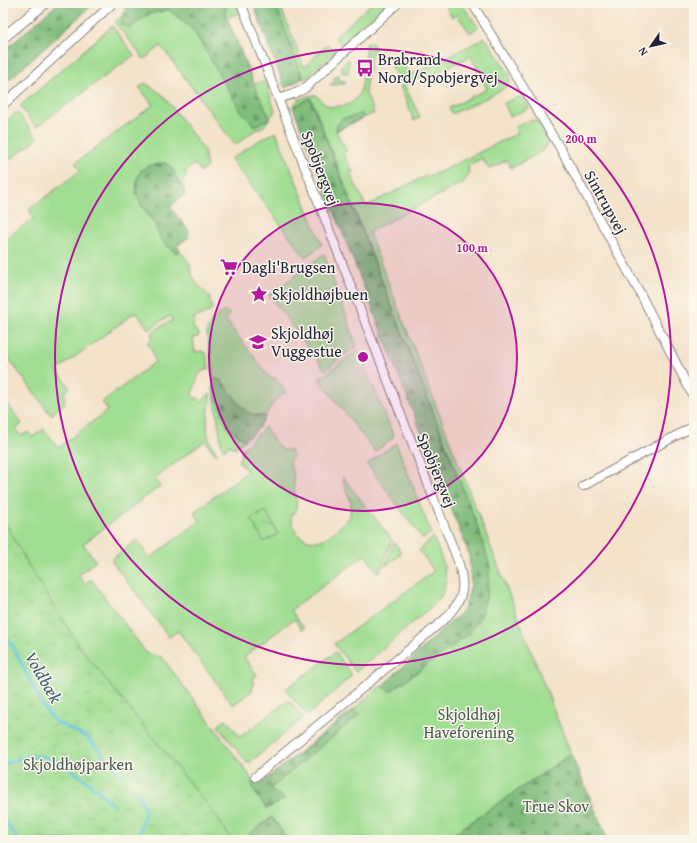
<svg xmlns="http://www.w3.org/2000/svg" width="697" height="843" font-family="'Gentium Book Plus',serif">
  <style>
    .green { fill: #a0de92; stroke: #618066 }
    .forest { fill: url(#forest-firs); stroke: #51705c }
    .park { fill: url(#park-tufts); stroke: #618066 }
    .lines { fill: none; stroke-linecap: round; stroke-linejoin: round }
    .stream { stroke: #60c7dc; stroke-width: 3 }
    .minor-casing { stroke: #8b8282; stroke-width: 10 }
    .tertiary-casing { stroke: #8b8282; stroke-width: 12 }
    .minor { stroke: #fff; stroke-width: 8 }
    .tertiary { stroke: #fff; stroke-width: 10 }
    .ring { fill: none; stroke: #b5179e; stroke-width: 2 }
    .labels { text-anchor: middle; dominant-baseline: central; stroke-width: 3; stroke-linejoin: round; paint-order: stroke }
    .poi-label { font-size: 16px; fill: #22223b; stroke: #fbf7ec; text-anchor: start }
    .street-label { font-size: 16px; fill: #22223b; stroke: #fbf7ec }
    .park-label { font-size: 16px; fill: #485a55; stroke: #fbf7ec }
    .water-label { font-size: 17px; font-style: italic; fill: #385c73; stroke: #fbf7ec }
    .centre { fill: #b5179e; stroke: #fbf7ec; stroke-width: 2 }
    .ring-label { font-size: 12px; text-anchor: middle; font-weight: bold; fill: #b5179e; stroke: #fbf7ec; stroke-width: 3; stroke-linejoin: round; paint-order: stroke }
  </style>
  <defs>
    <pattern id="forest-firs" width="22" height="20" patternUnits="userSpaceOnUse"><rect width="22" height="20" fill="#80bd7c"/><path d="M5 1l3.5 6h-7zM16 11l3.5 6h-7z" fill="#689967"/></pattern>
    <pattern id="park-tufts" width="24" height="20" patternUnits="userSpaceOnUse"><rect width="24" height="20" fill="#a0de92"/><path d="M3 7l-1-3M5 7V3M7 7l1-3M15 17l-1-3M17 17v-4M19 17l1-3" fill="none" stroke="#8abe7f"/></pattern>
  </defs>
  <rect width="100%" height="100%" fill="#fbf7ec"/>
  <filter id="ink" filterUnits="userSpaceOnUse"><feTurbulence type="fractalNoise" baseFrequency=".025" numOctaves="2"/><feDisplacementMap in="SourceGraphic" scale="8" xChannelSelector="R" yChannelSelector="G"/><feConvolveMatrix kernelMatrix="1 2 1 2 8 2 1 2 1" color-interpolation-filters="sRGB"/></filter>
  <filter id="wash" filterUnits="userSpaceOnUse"><feTurbulence type="fractalNoise" baseFrequency=".012" numOctaves="4" result="noise"/><feDisplacementMap in="SourceGraphic" scale="16" xChannelSelector="R" yChannelSelector="G"/><feGaussianBlur stdDeviation="0.9" result="paint"/><feColorMatrix in="noise" values="0 0 0 0 0 0 0 0 0 0 0 0 0 0 0 0 0 1.4 0 .05"/><feComposite in="paint" operator="in"/></filter>
  <g filter="url(#wash)">
    <rect width="100%" height="100%" fill="#f4e2c9"/>
    <path class="green" d="M124,3H236L240,13L227,18L254,84L266,81L275,111L264,126L254,131L235,145L161,46L144,59L115,22L127,11L122,5Z
      M275,3H279L304,67L328,44L335,51L307,78H303Z
      M372,3H387L342,45L335,37Z
      M444,3H461L478,27L476,29L470,33L457,15L452,17Z
      M112,26L134,55L36,127L20,106Z
      M484,38L487,40L509,74L510,80L508,86L488,97L452,114L449,108L487,89L471,56L428,77L426,74L404,85L420,117L414,121L392,66V64L401,60L407,71H412L415,74Z
      M370,41L373,44V48H374L375,51L371,53L365,91L374,113L336,131L347,151L343,153L353,172L350,173L366,206L424,177L440,172L518,133L515,127C523,123 529,119 538,121L548,142L544,149L537,154L511,168L507,160L489,169L482,158L468,166L469,173L464,182L376,228L369,233L571,754L445,840H288L272,817L242,840H221L3,559V398L22,424L16,429L21,436L28,432L32,437L44,429L58,448L108,410L102,402L155,362L151,347L147,343L151,340L152,333L165,324L172,321L171,316L162,320L149,330L137,313L133,314L57,370L70,388L65,391L64,404L51,415L3,351V241L34,218L29,210L31,208L81,170L75,163L153,105L139,87L145,83L163,95L204,150L207,167L201,172L195,164L184,173L186,176L184,179L182,184L180,185L172,168L165,163L148,166L141,205L153,221L157,230L166,245L173,249L175,252L180,251L190,264L191,272L196,283L209,296L212,308L211,311L194,318L193,327L199,334L198,337L193,338L195,352L202,351L206,353L209,369C196,373 199,375 195,386C194,390 192,392 192,396L195,398H198L202,402L210,393C211,401 209,407 208,415C206,432 207,441 218,454L216,455L205,441L155,478L160,486L83,544L96,561L78,575L85,584L91,579L147,654L162,657L250,776L254,789L369,697L368,695L382,686L483,605L481,535L311,98L293,107C295,99 308,95 316,95C320,99 323,103 328,106C332,107 336,107 341,106C361,104 362,86 364,70H367V64H365L366,45Z
      M349,59L348,73H343L341,66Z
      M339,74V80L346,81L345,84L330,85L335,82L333,79Z
      M518,97L524,99L529,108L510,117L504,103Z
      M17,112L38,139L3,164V124Z
      M276,132L322,245L305,257L231,159L258,141Z
      M324,254L357,346L325,370L269,295Z
      M225,310L230,315L225,319L271,379L275,377L286,392L279,397L272,404L257,430L236,447L229,446L224,450L222,447L213,389L214,378L207,334C207,323 217,316 225,310Z
      M358,350L394,437L375,452L319,379Z
      M265,427L274,441L282,450H290L293,456L289,462L293,472L295,495L297,504L295,512L291,514C292,526 295,537 309,540C313,541 317,542 321,540C330,537 344,523 350,516L351,502L343,482V477L392,540L381,569L378,572L365,555L291,610L304,628L302,630L294,619L244,657L257,675L254,677L252,691L233,705L178,631L169,637L111,560L137,540L150,558L200,521L194,512L247,472L238,460L241,457L242,449L250,443V441L259,434Z
      M396,443L431,533L423,539L367,464Z
      M433,537C440,555 452,577 441,596C439,600 435,603 432,606L356,672L334,644L434,571L419,550Z
      M394,542L400,551V555L385,566Z
      M336,652L352,675L307,716L286,689Z
      M289,700L303,718L248,764L218,726L226,719L240,737Z"/>
    <path class="forest" d="M58,3H95L3,85V52Z
      M130,3H228L225,13L257,92L270,118L255,126L240,110L217,71L194,31L169,10L149,14L130,28L120,24L127,7Z
      M253,3H275L303,78L285,88Z
      M310,98L481,535L490,567L487,594L481,616L469,634L390,692L382,686L464,610L471,585L469,554L293,107Z
      M361,113L364,117L336,131L337,125L342,118L351,117Z
      M165,163L172,168L180,185L182,184L185,190L184,195L170,207L189,231L188,238L177,246L180,251L175,252L173,249L166,245L161,240L153,221L141,205L136,192L137,179L141,170L148,166Z
      M214,378L222,381L238,402L246,411L254,415L266,416L257,430L244,440L228,428L213,389Z
      M355,710L360,714L270,789L285,799L267,809L253,790L252,782H263Z
      M571,754L608,840H445Z
      M272,817L288,840H242Z"/>
    <path class="park" d="M266,511L278,534L264,542L251,519Z
      M3,519L34,575L79,646L218,818L231,840H3Z"/>
    <g class="lines">
      <path class="stream" d="M3,631L12,645L45,710L56,722L88,738L123,776
        M3,764C15,761 27,755 40,756C47,756 54,760 60,763C82,775 96,789 114,806
        M133,788L138,793L145,811L138,840
        M3,819L19,840"/>
    </g>
  </g>
  <g filter="url(#ink)">
    <g class="lines">
      <g class="minor-casing">
        <path id="minor" d="M241,3C314,189 385,375 458,561C461,570 464,585 461,595C459,604 451,612 445,619L364,687L255,777
          M472,3L560,148L640,293L694,398
          M278,99L293,94L304,89L398,3
          M3,105L113,3
          M583,486L694,426"/>
      </g>
      <g class="tertiary-casing">
        <path id="tertiary" d="M3,38L45,3"/>
      </g>
      <use href="#minor" class="minor"/>
      <use href="#tertiary" class="tertiary"/>
    </g>
  </g>
  <circle cx="363" cy="357" r="154" fill="#b5179e" fill-opacity=".12"/>
  <g class="ring">
    <circle cx="363" cy="357" r="154"/>
    <circle cx="363" cy="357" r="308"/>
  </g>
  <defs>
    <g id="bus-bare" transform="scale(1.38)"><path d="M-5-6H5V4H4V6H2V4H-2V6H-4V4H-5ZM-3.5-4V0h7V-4ZM-3.5 1.2v1.5H-2V1.2ZM2 1.2v1.5H3.5V1.2Z" fill="#b5179e" stroke="#fbf7ec" stroke-width="2.5" paint-order="stroke"/></g>
    <g id="supermarket-bare" transform="scale(1.38)"><path d="M-6-5.5h2.5l.6 2H6L4.5 2H-2.5L-4.4-4H-6ZM-1.5 3.2a1.3 1.3 0 1 0 .1 0ZM3 3.2a1.3 1.3 0 1 0 .1 0Z" fill="#b5179e" stroke="#fbf7ec" stroke-width="2.5" paint-order="stroke"/></g>
    <g id="sight-bare" transform="scale(1.38)"><path d="M0-6L1.8-2.2L6-1.7L2.9 1.2L3.7 5.4L0 3.3L-3.7 5.4L-2.9 1.2L-6-1.7L-1.8-2.2Z" fill="#b5179e" stroke="#fbf7ec" stroke-width="2.5" paint-order="stroke"/></g>
    <g id="school-bare" transform="scale(1.38)"><path d="M0-5L7-2L0 1L-7-2ZM-4 1L0 2.5L4 1V4Q0 6-4 4Z" fill="#b5179e" stroke="#fbf7ec" stroke-width="2.5" paint-order="stroke"/></g>
  </defs>
  <g fill-rule="evenodd">
    <use href="#bus-bare" x="365" y="68"/>
    <use href="#supermarket-bare" x="229" y="267"/>
    <use href="#sight-bare" x="259" y="294"/>
    <use href="#school-bare" x="258" y="342"/>
  </g>
  <g class="labels">
    <g class="poi-label">
      <text x="378" y="59">Brabrand<tspan x="378" dy="18">Nord/Spobjergvej</tspan></text>
      <text x="242" y="267">Dagli'Brugsen</text>
      <text x="272" y="294">Skjoldhøjbuen</text>
      <text x="271" y="333">Skjoldhøj<tspan x="271" dy="18">Vuggestue</tspan></text>
    </g>
    <g class="street-label">
      <text transform="translate(321 168) rotate(69)">Spobjergvej</text>
      <text transform="translate(606 202) rotate(61)">Sintrupvej</text>
      <text transform="translate(437 470) rotate(68)">Spobjergvej</text>
    </g>
    <g class="park-label">
      <text x="469" y="714">Skjoldhøj<tspan x="469" dy="18">Haveforening</tspan></text>
      <text x="78" y="764">Skjoldhøjparken</text>
      <text x="556" y="806">True Skov</text>
    </g>
    <g class="water-label">
      <text transform="translate(44 677) rotate(60)">Voldbæk</text>
    </g>
  </g>
  <circle cx="363" cy="357" r="6" class="centre"/>
  <g class="ring-label">
    <text x="581" y="143">200 m</text>
    <text x="472" y="252">100 m</text>
  </g>
  <rect width="697" height="843" fill="none" stroke="#fbf7ec" stroke-width="16"/>
  <g transform="translate(651 46) rotate(236)" stroke="#fbf7ec" stroke-width="3" paint-order="stroke">
  <path d="M0-3L7 15L0 10L-7 15Z" fill="#22223b"/>
  <text y="-6" font-size="11" font-weight="bold" text-anchor="middle" fill="#22223b">N</text>
  </g>
</svg>
